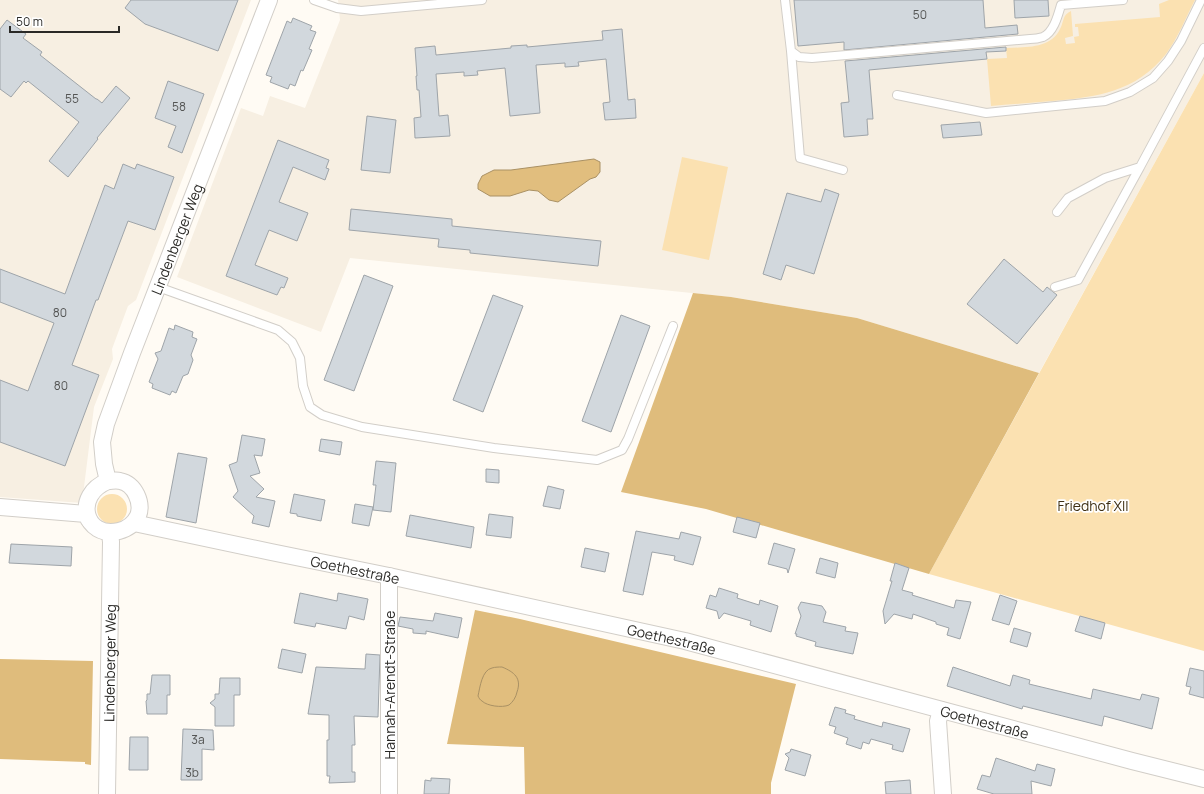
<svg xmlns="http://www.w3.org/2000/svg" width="1204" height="794" font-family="Manrope,sans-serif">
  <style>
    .built { fill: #f7efe2 }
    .green { fill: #fbe1b1 }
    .forest { fill: #dfbc7c }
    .water { fill: #e1be7e; stroke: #aa9164 }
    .building { fill: #d2d8dd; stroke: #9ea4a9 }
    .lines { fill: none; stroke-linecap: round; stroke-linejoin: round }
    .lane-casing { stroke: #d2cec8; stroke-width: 10 }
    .street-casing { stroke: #d2cec8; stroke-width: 18 }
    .lane { stroke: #fff; stroke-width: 8 }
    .street { stroke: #fff; stroke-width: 16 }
    .labels { text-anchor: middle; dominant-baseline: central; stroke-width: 3.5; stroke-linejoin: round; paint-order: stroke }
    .number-label { font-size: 12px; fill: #545554 }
    .street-label { font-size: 14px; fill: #2a2926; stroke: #fff }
    .park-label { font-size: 14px; fill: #3f3014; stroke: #fff }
  </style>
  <rect width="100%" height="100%" fill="#fffbf4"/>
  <path class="built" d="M0,0H251L136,300L128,306L112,349L113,359L94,407L82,503L0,497Z
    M338,0H1204V73L1039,373L857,318L731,297L350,258L321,332L177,277L241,108L263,116L270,96L305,108L340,20Z"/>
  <path class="green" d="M1169,0H1195C1186,17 1178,38 1166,54C1136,92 1097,97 1052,101C1031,103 1011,104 991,106L987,59L1007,58L1006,48C1025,47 1051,49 1060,29C1064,22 1062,15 1071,11L1073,36L1065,38L1066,44L1075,43L1074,37L1079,36L1078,27H1075V24L1160,17L1159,4Z
    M1204,73V651L929,574Z
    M682,157L728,167L709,260L662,250Z
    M97 509a15 15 0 1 1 30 0a15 15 0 1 1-30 0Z"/>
  <path class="forest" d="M693,293L731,297L857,318L1039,373L929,574L706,509L621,492Z
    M475,610L520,619L796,684L771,783V794H525L524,747L447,744Z
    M0,659L93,661L91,765L85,764V762L0,759Z"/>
  <path class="water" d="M594,159L600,162V172L596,177L590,179L558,202L549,200L538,191L529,190L510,196H490L478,189V184L482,176L494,170H511Z
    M502,667C514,672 522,678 517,692C516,697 513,702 509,705C502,708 487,706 482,701C480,700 479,698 478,696C480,687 482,670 492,668C495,667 499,667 502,667Z"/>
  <path class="building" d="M131,0H238L218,51L145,24L125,8Z
    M794,0H983L985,28L1017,25L1018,34L844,50V42L798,46Z
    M1014,0H1048L1049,16L1015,18Z
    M293,18L312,26L310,30L316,32L309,49L312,50L303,71L301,70L295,86L290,84L288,89L270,82L272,77L266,75L287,21L291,23Z
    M7,20L26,34L23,38L42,52L40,55L96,99H97L102,103L116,86L130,98L97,138L98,139L68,177L49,161L79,122L28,81L26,83L24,81L11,97L0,89V29Z
    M622,29L628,100L635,99L636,118L605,120L603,103L610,102L606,59L578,62L579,66L565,67V63L536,65L540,113L510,116L505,68L477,71L478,75L464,76V72L436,74L439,116L448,115L450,136L415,138L414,118L421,117L419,90H417L416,76H417L415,48L435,46L436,55L511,48V46L527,45V47L603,40L602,31Z
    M1006,47V51L986,52L987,59L869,70L873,119H867L868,135L844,137L841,103L849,102L845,61Z
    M168,81L204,94L182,153L168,147L176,126L155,118Z
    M367,116L396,120L390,173L361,170Z
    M980,122L982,135L943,138L941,125Z
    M278,140L329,160L326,168L329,169L325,180L293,167L279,202L308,213L297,241L269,230L255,265L288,278L284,288L281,287L277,295L226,276Z
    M123,164L135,169L137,164L174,177L155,230L128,221L98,300H96L72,365L99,375L65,466L0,442V380L28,391L54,323L0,302V269L65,294L105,185L114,189Z
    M825,189L839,194L814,274L786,265L781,280L763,274L787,193L821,202Z
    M351,209L452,219V226L601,241L598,266L470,253V250L438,247L439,239L349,230Z
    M1004,259L1043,292L1047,287L1057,295L1017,344L967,304Z
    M364,275L393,286L354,391L324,380Z
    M493,295L523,306L483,412L453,400Z
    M621,315L650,326L611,432L582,421Z
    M175,325L193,332L192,337L197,339L191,355L193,360L188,374L183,376L176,393L172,391L170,395L152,388L153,384L149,382L158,359L155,353L161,351L169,328L174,330Z
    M242,435L265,439L262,456L254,455L260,473L250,476L264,489L256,497L275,501L269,527L252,523L254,516L233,497L238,491L229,465L237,462Z
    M321,439L342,442L340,455L319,451Z
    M178,453L207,458L196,523L166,517Z
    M376,461L396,463L391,512L373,510L376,485H373Z
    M486,469L499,470V483L486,482Z
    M548,486L564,490L560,509L543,506Z
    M294,494L325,500L321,521L297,516V514L290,513Z
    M355,504L373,507L369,526L352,523Z
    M489,514L513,517L511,538L486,535Z
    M410,515L474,527L471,548L406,536Z
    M737,517L760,523L756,538L733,532Z
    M636,531L679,539L681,532L701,537L693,565L674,560L675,556L652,552L643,595L623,591Z
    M774,543L795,549L788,573L787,569L768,564Z
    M11,544L72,547L71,566L9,563Z
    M585,548L609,553L605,572L581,567Z
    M820,558L838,563L835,578L816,573Z
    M895,563L909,568L902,590L913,593L912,595L954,608L956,600L971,602L960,639L947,635L949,628L936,624V622L913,614L912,619L894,614L885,624L883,611L892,581H890Z
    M719,588L738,594L737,598L759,605L760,600L778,606L771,632L750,625L751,621L724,613L719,619L717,611L706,608L710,595L716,597Z
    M300,593L337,601L338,593L368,599L364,620L349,616L346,629L316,623L315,627L294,623Z
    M1000,595L1017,601L1009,625L992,620Z
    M801,602L822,606L826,612L823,622L846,627L845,631L858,633L853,654L815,646L816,642L796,636L797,634H795L801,616L798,608Z
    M435,613L462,618L458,638L426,631V634L413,633V629L398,626L400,617L433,621Z
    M1080,616L1105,623L1101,639L1075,631Z
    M1014,628L1031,633L1027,647L1010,642Z
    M282,649L306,654L302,673L278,668Z
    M366,654L380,655L378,717L354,716L355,745H352V772H355V782L329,783L330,776H327V740H329V715L308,714L316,667L365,669Z
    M953,667L1010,686L1013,675L1030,680L1029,684L1091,699L1093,689L1140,700L1142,694L1159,698L1152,729L1104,716L1102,726L1023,706L1022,709L947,686Z
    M1190,668L1204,671V698L1189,694L1191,687L1186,686Z
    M152,675H170V695H167V714H147L146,701L147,700V694H150Z
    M220,678H240V695H234V726H215V707L210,703L215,699V694H219Z
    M835,707L846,710L845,713L855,716L854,719L882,727L883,722L910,729L903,752L892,749L893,745L871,739L869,744L863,742L861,749L846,744L848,738L834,733L836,727L829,725Z
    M183,729L213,730L214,750L202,749V780H181Z
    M130,737H148V770H129Z
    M791,749L811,755L805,776L785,770L789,758L785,754L790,752Z
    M996,758L1035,771L1037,764L1055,769L1051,786L1031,781L1032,794H994L977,789L982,775L990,777Z
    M431,778L450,779L449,794H424L425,780L431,781Z
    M910,780L911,794H886L885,782Z"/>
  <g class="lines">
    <g class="lane-casing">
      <path id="lane" d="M314,0L337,8L361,11L482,0
        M785,0L791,51L799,57L812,58L1030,39C1034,39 1040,38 1043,37C1054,32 1058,15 1061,5L1123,0
        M791,51L800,158L843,170
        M897,95L986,113L1105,101L1130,92L1153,78L1168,61L1181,41L1201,0
        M1057,212L1068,198L1105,178L1140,167L1204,48
        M158,287L278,330L292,342L300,358L303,386L310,407L322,415L362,427L494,448L597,460L622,450L628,439L673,326
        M1055,287L1078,280L1140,167"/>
    </g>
    <g class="street-casing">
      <g id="street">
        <path id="s1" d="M108,481L104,464L102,442L106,424L132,353L269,0"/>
        <path d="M108,481C112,481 116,480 120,481C135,484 143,503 138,516C134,524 127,529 119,531C84,539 73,495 108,481Z"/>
        <path d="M0,507L86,514L89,520"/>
        <path id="s2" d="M134,523L271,552L389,576L685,641L1132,761L1204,779"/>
        <path d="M389,576V794"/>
        <path d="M941,710L938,721L943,794"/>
        <path id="s3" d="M107,794L111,542L110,533"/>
      </g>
    </g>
    <use href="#lane" class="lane"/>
    <use href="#street" class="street"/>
  </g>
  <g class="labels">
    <g class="number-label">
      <text x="920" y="14">50</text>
      <text x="72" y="98">55</text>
      <text x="179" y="106">58</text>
      <text x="60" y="312">80</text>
      <text x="61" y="385">80</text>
      <text x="198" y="739">3a</text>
      <text x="192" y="772">3b</text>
    </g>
    <g class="street-label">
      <text stroke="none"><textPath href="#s1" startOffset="256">Lindenberger Weg</textPath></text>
      <text stroke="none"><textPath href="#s2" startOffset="226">Goethestraße</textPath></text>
      <text stroke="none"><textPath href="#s2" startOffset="550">Goethestraße</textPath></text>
      <text stroke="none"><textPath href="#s3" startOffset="131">Lindenberger Weg</textPath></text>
      <text transform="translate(389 685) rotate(-90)">Hannah-Arendt-Straße</text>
      <text stroke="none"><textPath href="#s2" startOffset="874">Goethestraße</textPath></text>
    </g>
    <g class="park-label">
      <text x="1093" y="505">Friedhof XII</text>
    </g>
  </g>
  <path d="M10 26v6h109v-6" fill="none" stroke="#2a2926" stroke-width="2"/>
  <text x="16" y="26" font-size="12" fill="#2a2926" stroke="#ffffff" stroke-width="3" paint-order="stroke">50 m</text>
</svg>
